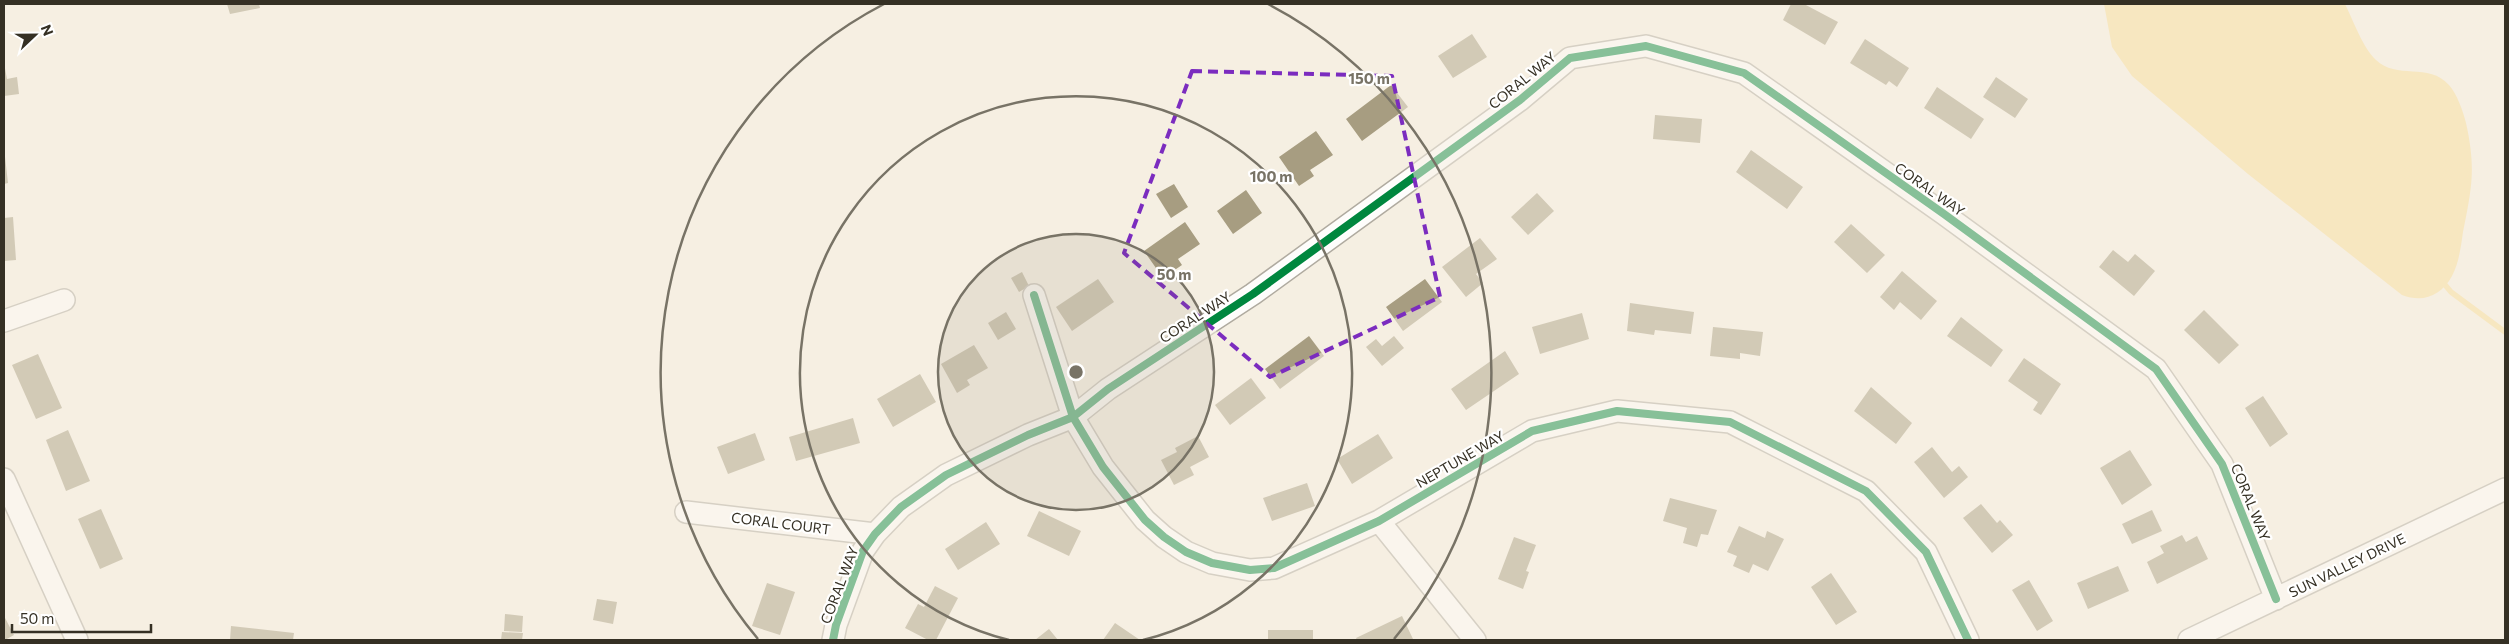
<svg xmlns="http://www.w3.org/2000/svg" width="2509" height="644" font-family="Commissioner,sans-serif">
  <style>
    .water { fill: #f9dd98 }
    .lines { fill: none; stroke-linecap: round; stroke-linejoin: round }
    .stream { stroke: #f9dd98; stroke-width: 5.5 }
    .building { fill: #a79d81 }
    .minor-casing { stroke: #b0aba0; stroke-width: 24 }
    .minor { stroke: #fefdfb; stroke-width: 21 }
    .cycleway-casing { stroke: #fff; stroke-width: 11 }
    .cycleway { stroke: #00873e; stroke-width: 8 }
    .marked { fill: none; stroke: #7b2cbf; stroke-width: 4; stroke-dasharray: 10 6; stroke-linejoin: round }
    .ring { fill: none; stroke: #787366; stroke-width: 2.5 }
    .labels { text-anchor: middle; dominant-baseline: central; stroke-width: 4.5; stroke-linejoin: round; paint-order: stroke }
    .street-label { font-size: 14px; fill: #353024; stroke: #fff }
    .centre { fill: #787366; stroke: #fff; stroke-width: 2.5 }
    .ring-label { font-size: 15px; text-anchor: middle; font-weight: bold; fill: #787366; stroke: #fff; stroke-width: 4.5; stroke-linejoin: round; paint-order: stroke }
  </style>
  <rect width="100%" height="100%" fill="#f5efe2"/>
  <path class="water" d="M2104,4H2345C2353,20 2363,48 2376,60C2396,80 2429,62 2449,85C2457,94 2463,111 2466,123C2476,168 2472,187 2463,232C2461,246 2459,263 2452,276C2441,296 2423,303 2402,295L2248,174L2132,76L2112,47Z"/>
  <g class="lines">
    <path class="stream" d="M2441,280L2451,292L2505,332"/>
  </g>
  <path class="building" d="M227,4H259L260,8L230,14Z
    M1791,4H1804L1838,22L1825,45L1783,20Z
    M1472,34L1487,57L1453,78L1438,56Z
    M1865,39L1909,68L1897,87L1889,81L1886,85L1850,63Z
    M4,63L7,79L17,77L19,94L4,96Z
    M1996,77L2028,99L2015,118L1983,97Z
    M1391,85L1408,107L1362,141L1346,119Z
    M1937,87L1984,119L1971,139L1924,108Z
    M1655,115L1702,119L1700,143L1653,139Z
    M1316,131L1333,155L1310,170L1314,176L1299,186L1279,157Z
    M4,148L8,183L4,184Z
    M1751,150L1803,187L1787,209L1736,172Z
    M1174,184L1188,207L1171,218L1156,194Z
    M1246,190L1262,213L1233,234L1217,211Z
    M1537,193L1554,211L1528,235L1511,217Z
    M13,217L16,260L4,261V218Z
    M1185,222L1200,244L1178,259L1182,265L1163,278L1144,251Z
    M1851,224L1885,255L1867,273L1834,242Z
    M1480,238L1497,259L1476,274L1483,283L1466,297L1442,267Z
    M2113,250L2128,262L2135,254L2155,271L2134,296L2099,267Z
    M1902,271L1937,301L1921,320L1900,302L1894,310L1880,297Z
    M1022,272L1029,286L1019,292L1011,278Z
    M1098,279L1114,302L1072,331L1056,307Z
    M1425,279L1442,302L1403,331L1386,307Z
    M1630,303L1694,312L1691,334L1655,330L1654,335L1627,331Z
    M2204,310L2239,345L2219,364L2184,330Z
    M1006,312L1016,329L998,340L988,323Z
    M1582,313L1589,339L1540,354L1532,327Z
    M1961,317L2003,350L1991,367L1947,336Z
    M1713,327L1763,332L1760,356L1740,353V359L1710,356Z
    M1309,336L1324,356L1280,389L1265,369Z
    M1394,336L1404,348L1382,366L1366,347L1376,339L1382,346Z
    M974,345L988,368L967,380L970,385L957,393L941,364Z
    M1505,351L1519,374L1466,410L1451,389Z
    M38,354L62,408L36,419L12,365Z
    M2024,358L2061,384L2041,415L2033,410L2038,402L2008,381Z
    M920,374L936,402L893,427L877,399Z
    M1251,378L1266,398L1230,425L1215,405Z
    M1871,387L1912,423L1896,444L1854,411Z
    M2263,396L2288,434L2270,447L2245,408Z
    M853,418L860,443L796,461L789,437Z
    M68,430L90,481L66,491L46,440Z
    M755,433L765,460L728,474L717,447Z
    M1378,434L1393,458L1352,484L1337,459Z
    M1198,436L1209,457L1190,467L1194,475L1174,485L1161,460L1177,452L1175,448Z
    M1932,447L1952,472L1959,466L1968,477L1944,498L1914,462Z
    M2130,450L2152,485L2122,505L2100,468Z
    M1307,483L1315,506L1272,521L1263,498Z
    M1670,498L1717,510L1708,535L1701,534L1697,547L1683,543L1687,528L1663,521Z
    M1981,504L1997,523L2000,520L2013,535L1992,553L1963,518Z
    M101,509L123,559L100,569L78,519Z
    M2152,510L2162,531L2132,544L2122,524Z
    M1039,511L1081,531L1069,556L1027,536Z
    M986,522L1000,544L958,570L945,549Z
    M1739,526L1765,538L1767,531L1784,539L1768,571L1753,564L1749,573L1733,566L1737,556L1727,552Z
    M2182,535L2186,542L2197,536L2208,559L2157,584L2147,562L2164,553L2160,546Z
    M1514,537L1536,545L1526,571L1529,572L1523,589L1498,579Z
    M2118,566L2129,591L2088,609L2077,583Z
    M1831,573L1857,612L1836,625L1811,587Z
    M2029,580L2053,621L2037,631L2012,590Z
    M767,583L795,592L780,635L752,626Z
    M935,586L958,598L936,640H928L905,628L918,604L924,607Z
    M597,599L617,602L613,624L593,620Z
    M505,614L523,616L522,632L504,631Z
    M4,616L14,635L5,640H4Z
    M1402,616L1413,639L1357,640L1356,638Z
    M1115,623L1140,640H1103Z
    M231,626L294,633L293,640H230Z
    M1049,629L1058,640H1035Z
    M1268,630H1313V640H1268Z
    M502,632L523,633L522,640H501Z"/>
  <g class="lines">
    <g class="minor-casing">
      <path id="minor" d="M1034,295L1073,417L1103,467L1145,520L1164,537L1186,552L1212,563L1250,570L1274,568L1379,521L1532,431L1617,411L1730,422L1866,491L1926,552L1968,640
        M4,321L64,300
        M4,479L77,640
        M686,512L875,534
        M1379,521L1475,640
        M833,640L836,625L863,551L875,534L901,507L946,475L1028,435L1073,417L1108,389L1253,294L1520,100L1570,58L1646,46L1744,73L1944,214L2156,369L2222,464L2276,599
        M2189,640L2505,489"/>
    </g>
    <use href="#minor" class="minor"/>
    <g class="cycleway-casing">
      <path id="cycleway" d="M1034,295L1073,417L1103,467L1145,520L1164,537L1186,552L1212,563L1250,570L1274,568L1379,521L1532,431L1617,411L1730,422L1866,491L1926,552L1968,640
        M833,640L836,625L863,551L875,534L901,507L946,475L1028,435L1073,417L1108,389L1253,294L1520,100L1570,58L1646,46L1744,73L1944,214L2156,369L2222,464L2276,599"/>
    </g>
    <use href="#cycleway" class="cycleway"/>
  </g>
  <path d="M0 0H2509V644H0ZM1192,71L1392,76L1440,297L1270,377L1124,253Z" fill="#f5efe2" fill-opacity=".55" fill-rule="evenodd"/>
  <path class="marked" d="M1192,71L1392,76L1440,297L1270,377L1124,253Z"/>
  <circle cx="1076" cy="372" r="138" fill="#787366" fill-opacity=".12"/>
  <g class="ring">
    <circle cx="1076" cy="372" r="138"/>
    <path d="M1009 640A276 276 0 1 1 1143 640"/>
    <path d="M758 639A415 415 0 0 1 884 4M1268 4A415 415 0 0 1 1394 639"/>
  </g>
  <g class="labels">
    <g class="street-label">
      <text transform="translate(1522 80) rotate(-39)">CORAL WAY</text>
      <text transform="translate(1930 189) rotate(35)">CORAL WAY</text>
      <text transform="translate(1195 317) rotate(-33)">CORAL WAY</text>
      <text transform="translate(1460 459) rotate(-30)">NEPTUNE WAY</text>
      <text transform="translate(2251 502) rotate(68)">CORAL WAY</text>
      <text transform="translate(781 523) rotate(7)">CORAL COURT</text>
      <text transform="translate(2347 565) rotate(-26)">SUN VALLEY DRIVE</text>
      <text transform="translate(839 585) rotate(-69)">CORAL WAY</text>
    </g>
  </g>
  <circle cx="1076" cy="372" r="8" class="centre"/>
  <g class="ring-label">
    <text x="1369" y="84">150 m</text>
    <text x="1271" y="182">100 m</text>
    <text x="1174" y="280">50 m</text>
  </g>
  <rect width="2509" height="644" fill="none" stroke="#353024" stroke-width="10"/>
  <g transform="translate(35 35) rotate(68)" stroke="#ffffff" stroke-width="4" paint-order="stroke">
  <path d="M0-4L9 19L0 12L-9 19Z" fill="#353024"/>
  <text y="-8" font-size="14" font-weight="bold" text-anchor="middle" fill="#353024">N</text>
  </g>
  <path d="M12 624v8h139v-8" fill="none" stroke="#353024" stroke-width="2.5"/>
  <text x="20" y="624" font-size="15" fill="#353024" stroke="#ffffff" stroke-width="4" paint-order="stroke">50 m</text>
</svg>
